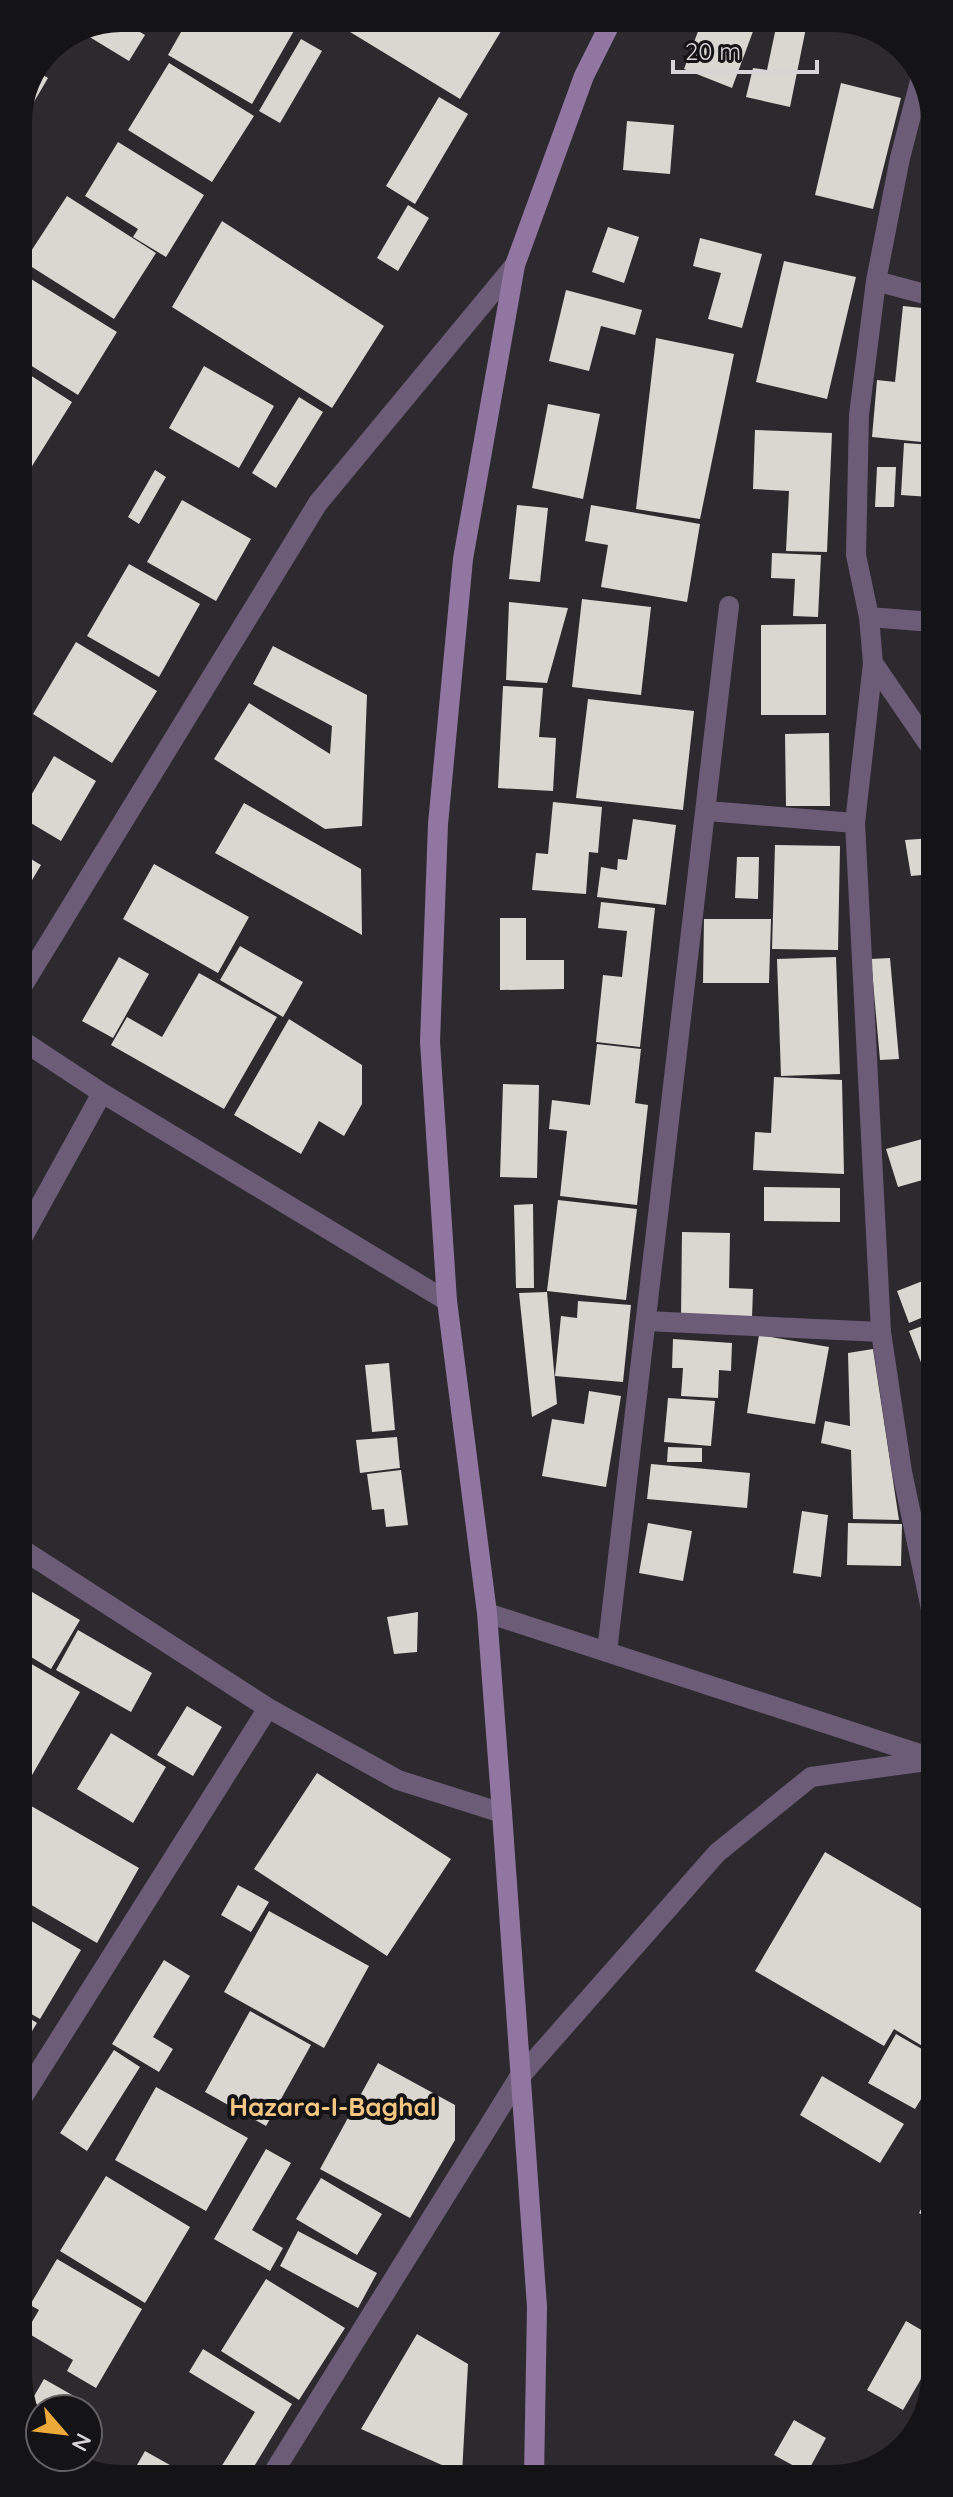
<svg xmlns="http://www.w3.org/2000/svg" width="953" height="2497" font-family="Quicksand,sans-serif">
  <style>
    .building { fill: #dad6d0 }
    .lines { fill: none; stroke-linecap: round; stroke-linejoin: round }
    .minor { stroke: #6c5c77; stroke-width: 20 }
    .tertiary { stroke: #6c5c77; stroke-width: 20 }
    .secondary { stroke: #9176a1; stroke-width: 20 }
    .labels { text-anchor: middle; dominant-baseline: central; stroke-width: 8; stroke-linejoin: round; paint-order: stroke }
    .neighbourhood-label { font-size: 26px; font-weight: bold; fill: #f5c783; stroke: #141315 }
  </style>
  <rect width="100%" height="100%" fill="#2d2a2f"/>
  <path class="building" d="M189,18H276L295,29L252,104L168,55Z
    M291,18H318L311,29Z
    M341,18H509L460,99L337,24Z
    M703,18H758L732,88L684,69Z
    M778,18H808L790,107L746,97L753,68L767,70Z
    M118,19L145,35L129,61L83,33Z
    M301,39L322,51L280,123L259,111Z
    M169,63L254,116L212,182L128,130Z
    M38,72L48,78L28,112L21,108Z
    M841,83L901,98L873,209L815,195Z
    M439,97L468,114L415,204L386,186Z
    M627,121L674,125L670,174L623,170Z
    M118,142L204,195L166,257L133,237L138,229L85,196Z
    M67,196L156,253L114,319L24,262Z
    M408,205L429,218L398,271L377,258Z
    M222,221L384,326L332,408L172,307Z
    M608,227L639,237L624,283L592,272Z
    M700,238L762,254L742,328L708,319L721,273L693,266Z
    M784,261L856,277L827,399L756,382Z
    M18,271L117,332L78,395L19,358Z
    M566,290L642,310L635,335L601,326L589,371L549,361Z
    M903,306L932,309V443L872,437L877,380L895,382Z
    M656,338L734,354L700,519L636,509Z
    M204,366L274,406L239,468L169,428Z
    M19,368L72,402L29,471L19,464Z
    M299,397L323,412L276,488L252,473Z
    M548,404L600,414L583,499L532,488Z
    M755,430L832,433L827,552L786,551L789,491L753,489Z
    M904,443L932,445L930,497L901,495Z
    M877,467H896L894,507H875Z
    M155,470L166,477L139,524L128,517Z
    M182,500L251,539L216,601L147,562Z
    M517,505L548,508L540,582L509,579Z
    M591,505L700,524L687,602L601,587L608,545L585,541Z
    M772,553L821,555L818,617L793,616L795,579L771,578Z
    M129,564L200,604L159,677L87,636Z
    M930,570H932V603L927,602Z
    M582,599L651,607L641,695L572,687Z
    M509,602L568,608L547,683L506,680Z
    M826,624V715H761V625Z
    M76,642L157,691L112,763L33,714Z
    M273,646L367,695L362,826L325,829L214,759L249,703L330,754L332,726L253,684Z
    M503,686L543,688L539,737L556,738L553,791L498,788Z
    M588,699L694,711L683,810L576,798Z
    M829,733L830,806H786L785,734Z
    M54,756L96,781L61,841L19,816Z
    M553,802L602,807L598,853L589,852L586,894L532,890L536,853L548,854Z
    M244,803L361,869L362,935L215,853Z
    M633,819L676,825L666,905L597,897L601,867L617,870L618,859L627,860Z
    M933,838V874L911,876L905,840Z
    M775,845L840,846L838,950L772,949Z
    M19,852L41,865L19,902Z
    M737,857H759L758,899L735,898Z
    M154,864L249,917L218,973L123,919Z
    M601,902L655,908L640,1047L596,1042L603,975L622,977L627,931L598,928Z
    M500,918H526V960H564V989L500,990Z
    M704,919H771L769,983H703Z
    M240,946L303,982L283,1017L220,980Z
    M119,957L149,974L113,1038L82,1021Z
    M836,957L840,1074L781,1076L777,959Z
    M890,958L899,1059L880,1060L871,959Z
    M199,973L277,1017L224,1109L111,1045L127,1017L162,1037Z
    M289,1019L362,1065V1104L344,1136L319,1121L301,1154L234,1115Z
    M597,1044L641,1049L635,1103L648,1105L637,1205L560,1196L567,1131L549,1129L552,1100L590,1105Z
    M774,1077L842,1080L844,1174L753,1170L755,1132L771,1133Z
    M503,1084L539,1085L537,1178L500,1177Z
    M933,1136V1177L898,1187L886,1149Z
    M764,1187L840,1188V1222L764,1221Z
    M558,1200L637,1209L626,1300L547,1291Z
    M533,1204L534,1288H516L514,1205Z
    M682,1232L730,1233L729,1288L753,1289L752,1318L681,1317Z
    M933,1277V1313L909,1323L897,1291Z
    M547,1292L557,1404L532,1417L519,1293Z
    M578,1301L631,1305L623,1382L555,1376L561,1316L577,1318Z
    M933,1322V1361L922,1365L909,1331Z
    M759,1335L829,1347L815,1424L747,1413Z
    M673,1339L732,1343L731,1371L719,1370L718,1398L681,1396L683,1368H672Z
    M873,1349L899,1520L853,1519L851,1450L821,1443L825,1421L850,1426L848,1353Z
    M389,1363L395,1430L372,1432L365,1365Z
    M589,1391L621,1396L606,1487L542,1476L552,1419L584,1424Z
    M668,1398L715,1401L711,1446L664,1442Z
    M397,1437L400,1468L360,1473L356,1440Z
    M668,1447L702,1448V1462H667Z
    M651,1464L750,1473L747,1508L647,1499Z
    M401,1470L408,1525L386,1527L384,1509L372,1510L367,1474Z
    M802,1511L828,1515L821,1577L793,1573Z
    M648,1523L692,1531L683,1581L639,1573Z
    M848,1523L902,1524L901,1566L847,1565Z
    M20,1585L80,1620L51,1669L21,1651Z
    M418,1612L417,1652L394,1654L387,1617Z
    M78,1630L152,1673L131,1712L56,1670Z
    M21,1658L80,1692L24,1789L21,1787Z
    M187,1706L222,1727L193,1776L157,1755Z
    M111,1733L166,1767L133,1823L77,1789Z
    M317,1773L451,1859L387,1956L254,1869Z
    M26,1803L139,1868L97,1943L21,1899V1812Z
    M825,1852L934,1916V2053L894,2029L884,2046L755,1971Z
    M238,1885L269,1902L251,1932L221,1915Z
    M269,1911L369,1966L324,2048L224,1992Z
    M21,1915L81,1950L40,2019L21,2008Z
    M164,1960L190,1976L153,2037L173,2049L159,2072L112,2044Z
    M250,2011L311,2045L266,2126L205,2092Z
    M21,2013L37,2023L21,2049Z
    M896,2034L934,2056L935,2076L915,2109L868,2083Z
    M114,2050L140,2067L87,2151L60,2133Z
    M378,2063L455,2105V2140L410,2218L320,2169Z
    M822,2076L904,2124L880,2163L800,2115Z
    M156,2087L248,2138L206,2211L115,2160Z
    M266,2149L291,2163L252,2230L283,2248L270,2271L214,2239Z
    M106,2176L190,2227L145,2303L60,2251Z
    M321,2178L382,2214L357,2255L296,2219Z
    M931,2190L935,2192V2222L919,2213Z
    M298,2231L377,2273L358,2308L280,2266Z
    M57,2259L142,2309L96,2388L67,2371L73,2360L26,2332L39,2310L30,2305Z
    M266,2279L345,2328L299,2400L221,2351Z
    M906,2321L935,2338V2355L903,2410L867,2390Z
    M417,2334L468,2364L462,2474L361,2429Z
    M203,2349L292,2404L247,2478H229L218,2472L255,2412L189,2372Z
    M44,2379L81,2400L76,2409H40V2432L26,2410Z
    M794,2420L826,2438L807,2473L774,2455Z
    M145,2451L193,2478L129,2479Z
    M427,2465L465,2476V2477H423Z"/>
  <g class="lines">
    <path class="minor" d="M921,77L900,158L876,281L859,415L856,555L869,617L873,663L855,823L881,1332L902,1472L934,1623
      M876,281L932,296
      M869,617L932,622
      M873,663L932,749
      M707,811L855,823
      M20,990L318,503L515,265
      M20,1039L102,1093L447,1301
      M20,1242L102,1093
      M646,1321L881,1332
      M20,1548L268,1708L398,1780L502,1813
      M607,1652L729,606
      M21,2100L268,1708
      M270,2478L518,2079"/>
    <path class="tertiary" d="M487,1613L932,1758
      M518,2079L717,1853L811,1777L934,1760"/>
    <path class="secondary" d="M534,2477L537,2307L502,1813L487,1613L447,1301L430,1042L438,824L463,559L515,265L584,76L613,18"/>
  </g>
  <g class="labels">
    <g class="neighbourhood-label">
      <text x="333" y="2106">Hazara-I-Baghal</text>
    </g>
  </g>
  <path d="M0 0H953V2497H0ZM121 32H832A89 89 0 0 1 921 121V2376A89 89 0 0 1 832 2465H121A89 89 0 0 1 32 2376V121A89 89 0 0 1 121 32Z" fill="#141315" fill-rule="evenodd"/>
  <g transform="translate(64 2433) rotate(118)"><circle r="38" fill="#141315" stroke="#626063" stroke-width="2"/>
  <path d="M0-6L14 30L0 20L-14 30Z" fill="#eba93a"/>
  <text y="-12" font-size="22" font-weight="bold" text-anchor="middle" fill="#d6d4d8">N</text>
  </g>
  <path d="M673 60v12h144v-12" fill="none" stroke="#d6d4d8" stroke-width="4"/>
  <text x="685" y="60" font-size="24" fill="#d6d4d8" stroke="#141315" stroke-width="6" paint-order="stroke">20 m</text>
</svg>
